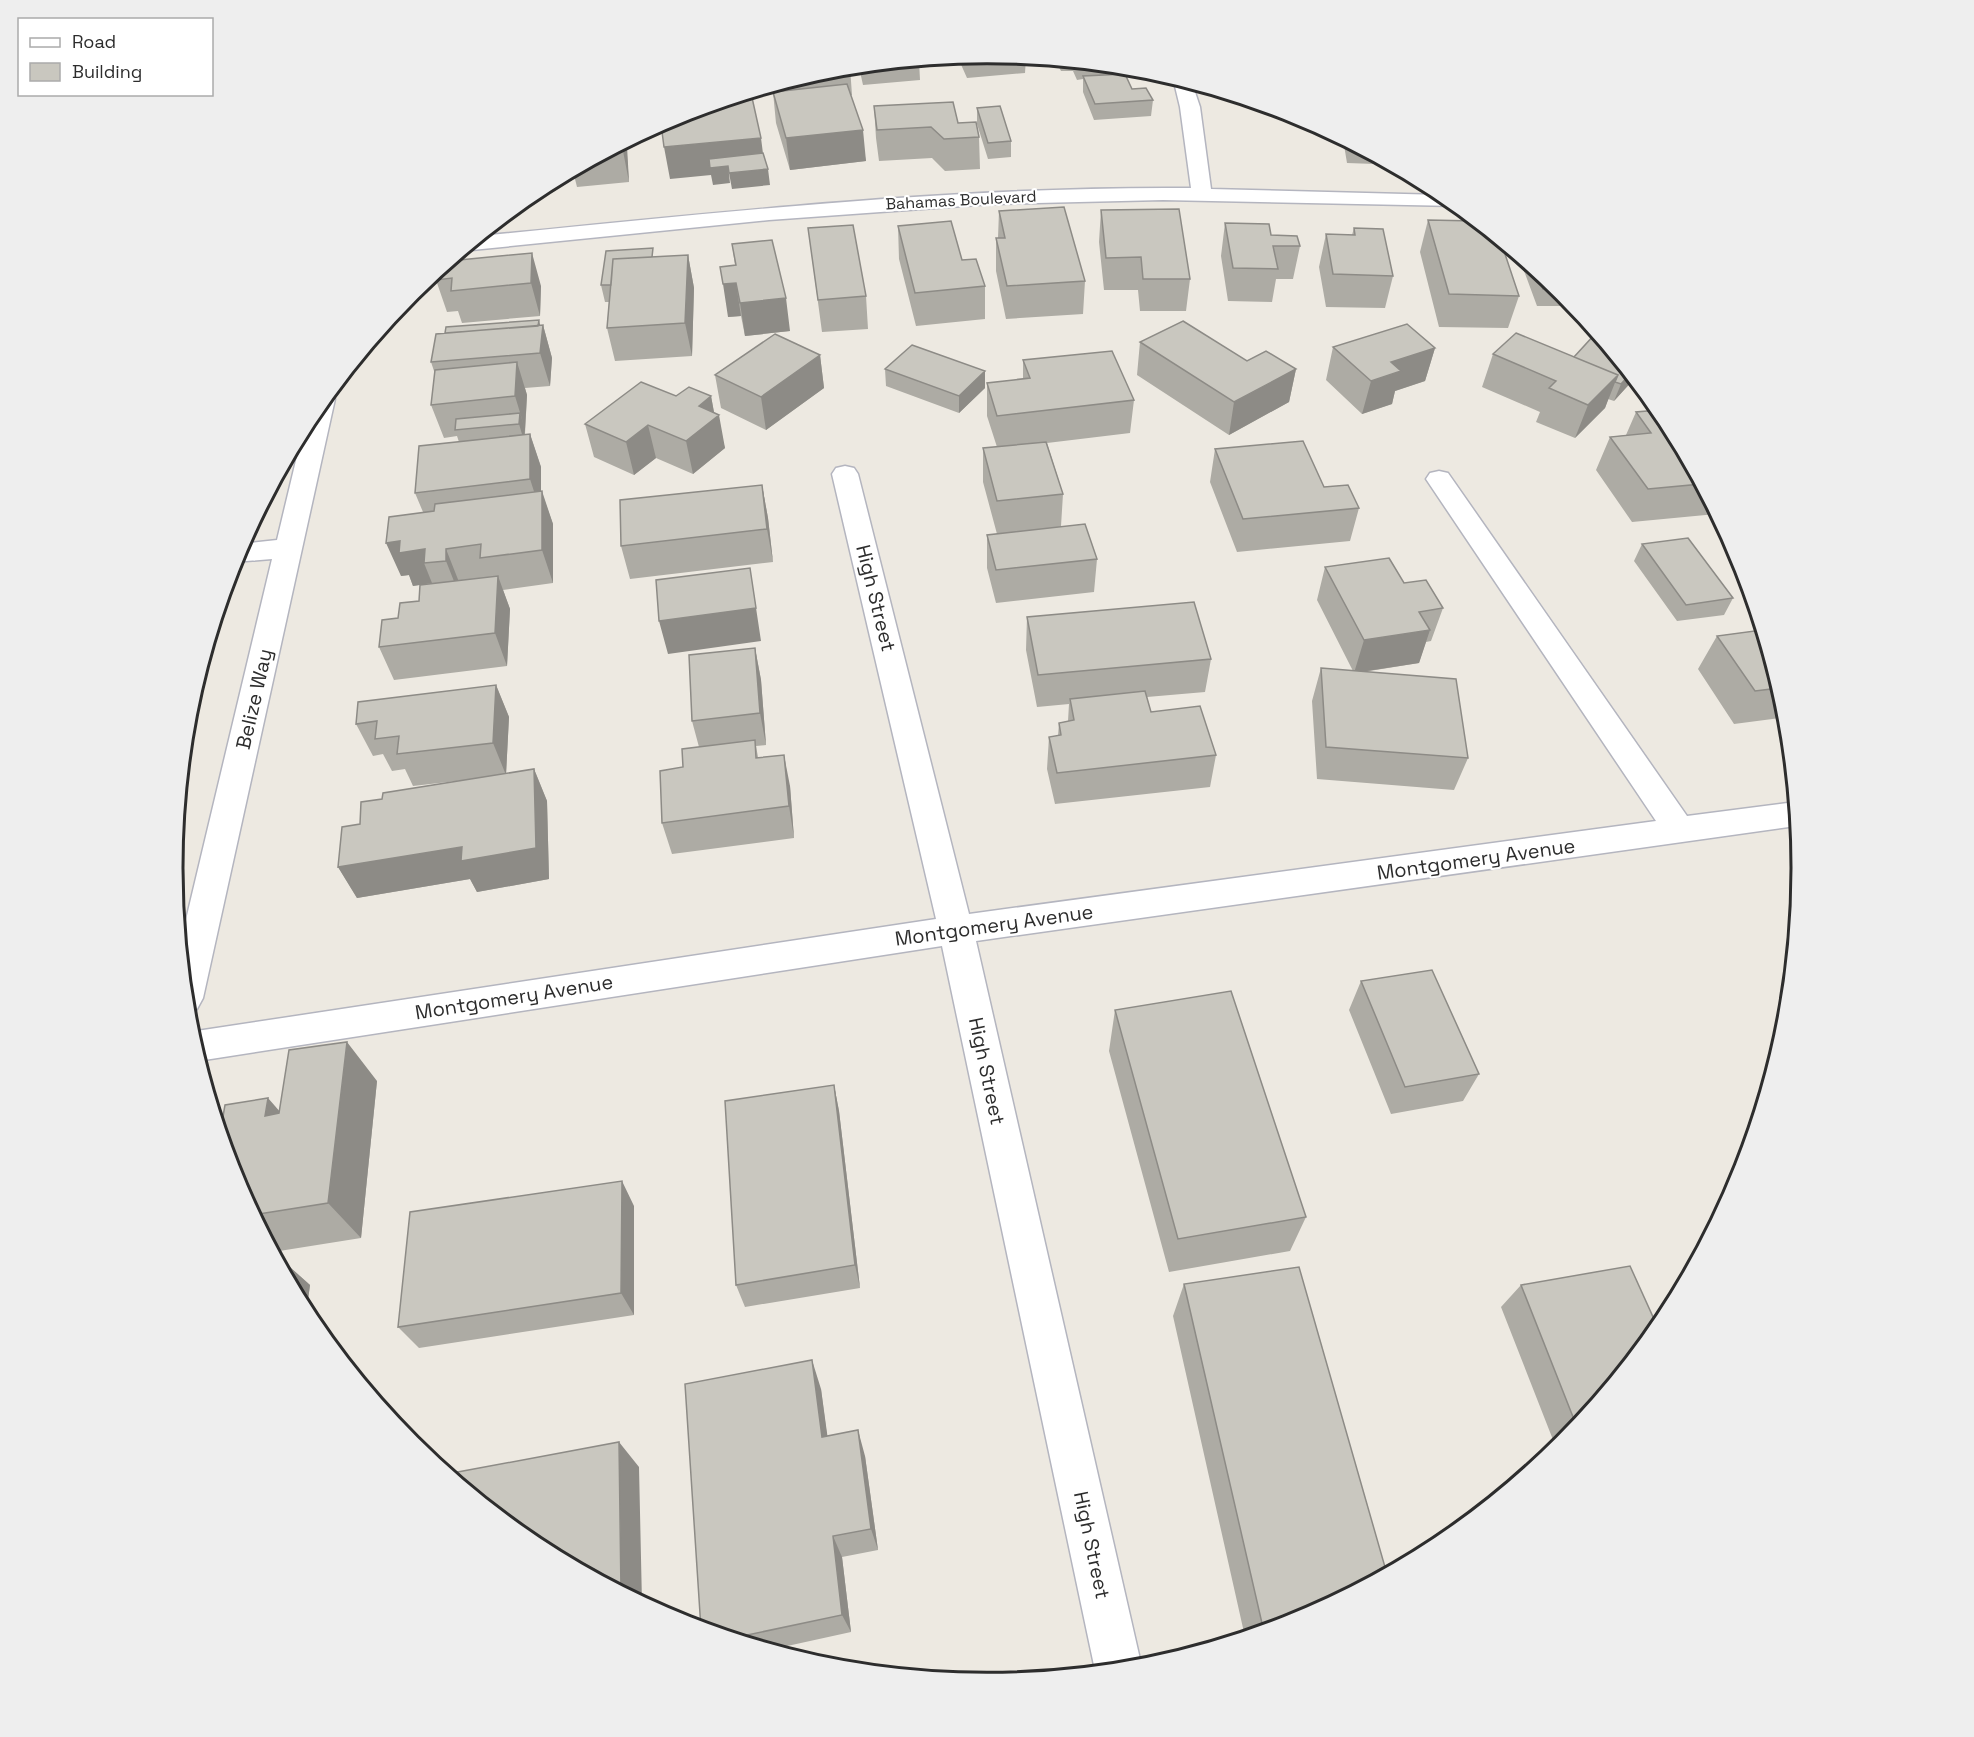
<svg xmlns="http://www.w3.org/2000/svg" width="1974" height="1737" font-family="'Space Grotesk',sans-serif">
  <style>
    .lines { fill: none; stroke-linecap: round; stroke-linejoin: round }
    .street-casing { stroke: #b4b5bf; stroke-width: 3 }
    .street { fill: #fff; fill-rule: evenodd }
    .wall { fill: #adaba4 }
    .shaded-wall { fill: #8d8b86 }
    .building { fill: #c9c7bf; stroke: #8d8b86; stroke-width: 1.5 }
    .labels { text-anchor: middle; dominant-baseline: central; stroke-width: 4.5; stroke-linejoin: round; paint-order: stroke }
    .far-street-label { font-size: 16px; fill: #2d2d2d; stroke: #fff }
    .street-label { font-size: 20px; fill: #2d2d2d; stroke: #fff }
    .rim { fill: none; stroke: #2d2d2d; stroke-width: 3 }
  </style>
  <rect width="100%" height="100%" fill="#ede9e1"/>
  <g class="lines">
    <g class="street-casing">
      <path id="street" d="M1173,78L1192,83L1200,107L1211,189L1443,195L1457,206L1163,200L992,204L769,220L472,250L465,248L480,236C717,213 953,186 1191,188L1180,107Z
        M329,393L335,399L203,998L197,1009L187,1013L180,945L272,559L233,562L241,544L277,540L304,427Z
        M845,466L854,468L858,474L969,914L1656,821L1426,479L1430,473L1439,471L1448,473L1687,816L1795,802L1796,826L976,941L1142,1668L1096,1672L1095,1670L942,946L198,1061L190,1032L936,919L832,474L836,468Z"/>
    </g>
    <use href="#street" class="street"/>
  </g>
  <path class="wall" d="M987,54L1026,58L1025,73L967,78L959,60V57Z
    M919,61L920,80L863,85L859,67Z
    M1056,61L1119,67L1118,74L1132,89L1153,100L1151,116L1094,120L1083,92V79L1077,80L1073,71H1061Z
    M850,67L852,95H851L866,161L790,170L776,123L773,92H776L775,86L828,70Z
    M874,106L958,123L979,137L980,169L945,171L932,158L879,161L876,138Z
    M977,108L1011,141V157L988,159L977,124Z
    M1343,139L1377,158H1376L1375,164L1347,163Z
    M626,142L629,182L577,187L573,171Z
    M1101,210L1190,279L1186,311H1140L1138,290H1104L1099,242Z
    M999,211L1085,281L1083,314L1006,319L996,271V238H998Z
    M1428,220L1519,296L1508,328L1439,327L1420,252Z
    M1225,223L1271,235L1300,246L1293,279H1276L1272,302L1228,301L1221,256Z
    M898,226L962,260L985,286V319L916,326L899,259Z
    M808,228L866,296L868,329L822,332Z
    M1354,228L1393,276L1385,308L1326,307L1319,267L1326,234L1352,235Z
    M732,244L790,331L745,336L741,316L728,317L735,265Z
    M688,255L694,288L692,356L615,361L607,328L609,302H605L601,285L655,257Z
    M1521,258L1563,293L1574,306H1537L1520,260Z
    M449,261L541,286L540,316L462,323L458,311L447,312L436,280Z
    M543,325L552,358L550,386L525,388L527,395L525,434H530L541,467V491L553,524V583L503,590L510,609L507,666L394,680L379,647L398,618L419,601L432,583L413,586L409,575L401,576L423,512L415,493L459,442L457,436L444,438L431,405L435,374L431,362Z
    M1596,333L1634,379L1614,401L1608,399L1605,408L1575,438L1536,422L1540,412L1482,387L1493,354L1574,357Z
    M1140,342L1296,369L1289,402L1229,435L1137,375Z
    M1333,347L1435,348L1425,381L1395,391L1392,404L1362,414L1326,380Z
    M820,355L824,388L766,430L721,408L715,375Z
    M1023,360L1134,400L1130,433L1047,443L1063,494L1061,526L1097,559L1094,592L996,603L987,568V535L997,534L983,482V448L997,447L987,416V383L1023,379Z
    M885,369L985,371V388L959,413L886,386Z
    M676,396H711L714,412L725,448L693,474L656,458L634,475L594,457L585,424Z
    M1636,412L1664,416L1716,514L1632,522L1596,470L1610,437L1626,435Z
    M1215,449L1324,487L1359,508L1350,541L1237,552L1210,482Z
    M762,485L768,518L773,562L630,579L621,546Z
    M1642,544L1733,598L1724,615L1677,621L1634,561Z
    M1325,567L1404,583L1443,608L1431,641L1426,642L1419,663L1363,672L1468,758L1454,790L1317,779L1312,701L1321,668L1353,671L1317,600Z
    M1027,617L1211,659L1205,692L1147,697L1151,712L1216,755L1210,787L1055,804L1047,769L1049,737L1058,736L1059,723L1068,721L1069,704L1037,707L1026,650Z
    M1762,630L1786,710L1787,717L1734,724L1698,669L1717,636Z
    M755,648L761,680L766,745L756,746L758,757L790,786L794,838L672,854L662,823L683,767L699,747L692,721Z
    M496,685L509,717L506,774L534,769L547,801L549,879L477,892L470,879L357,898L338,867L360,824L382,799L474,779L413,786L405,769L392,771L383,754L373,756L356,724Z
    M1361,981L1479,1074L1463,1101L1391,1114L1349,1010Z
    M1115,1010L1306,1217L1290,1251L1169,1272L1109,1051Z
    M377,1081L361,1238L273,1252L310,1285L306,1314L234,1180L279,1111Z
    M834,1085L839,1111L860,1288L745,1307L736,1285Z
    M634,1206V1315L419,1348L398,1327Z
    M1184,1284L1298,1621L1245,1637L1173,1316Z
    M1521,1285L1658,1328L1563,1445L1557,1450L1501,1307Z
    M821,1389L827,1436L865,1456L878,1550L842,1557L851,1632L769,1650L701,1629Z"/>
  <path class="shaded-wall" d="M863,130L866,161L790,170L786,138Z
    M761,138L765,169L728,166L730,183L713,185L711,175L670,179L664,147Z
    M626,142L627,146L629,182L623,151L622,144Z
    M768,169L770,185L732,189L729,173Z
    M532,253L541,286L540,316L531,283Z
    M688,255L694,288L692,356L685,323Z
    M736,283L741,316L728,317L723,284Z
    M786,298L790,331L745,336L740,303Z
    M539,320L542,333L543,325L552,358L550,386L540,353L536,342Z
    M1435,348L1425,381L1395,391L1392,404L1362,414L1371,381L1391,362Z
    M820,355L824,388L766,430L761,397Z
    M517,362L527,395L525,429L515,396Z
    M1296,369L1289,402L1229,435L1234,402Z
    M985,371V388L959,413V396Z
    M1630,374L1634,379L1614,401L1621,384Z
    M1618,375L1605,408L1575,438L1588,405Z
    M711,396L715,418L719,415L725,448L693,474L686,441L699,406Z
    M520,413L525,429L524,441L519,424Z
    M648,425L656,458L634,475L626,442Z
    M530,434L541,467V513L530,479Z
    M762,485L768,518L773,562L767,529Z
    M542,491L553,524V583L542,550Z
    M400,541L425,549L424,563L432,583L413,586L409,575L401,576L386,543Z
    M446,549L459,582V594L446,561Z
    M750,568L761,641L668,654L659,621Z
    M498,576L510,609L507,666L495,633Z
    M1430,630L1419,663L1354,673L1364,640Z
    M755,648L761,680L766,745L760,713Z
    M496,685L509,717L506,775L493,743Z
    M784,755L790,786L794,838L789,806Z
    M534,769L547,801L549,879L477,892L470,879L357,898L338,867Z
    M347,1042L377,1081L361,1238L328,1203Z
    M834,1085L839,1111L860,1288L855,1265Z
    M268,1098L302,1137L265,1116Z
    M622,1181L634,1206V1315L621,1293Z
    M273,1252L310,1285L306,1314L273,1253Z
    M812,1360L821,1389L831,1462L822,1437Z
    M858,1430L865,1456L878,1550L871,1529Z
    M619,1442L639,1467L642,1603L621,1592Z
    M833,1536L842,1557L851,1632L842,1615Z"/>
  <path class="building" d="M1125,74L1132,89L1146,88L1153,100L1095,104L1083,76Z
    M847,84L863,130L786,138L773,92Z
    M751,93L761,138L664,147L661,124L676,116Z
    M953,102L958,123L976,122L979,137L944,139L931,127L877,130L874,106Z
    M1000,106L1011,141L988,143L977,108Z
    M622,144L623,151L608,152Z
    M763,153L768,169L729,173L728,166L710,168L709,159Z
    M1064,207L1085,281L1007,286L996,238H1005L999,211Z
    M1179,209L1190,279H1143L1141,257L1106,258L1101,210Z
    M1428,220L1475,221L1501,242L1519,296L1449,294Z
    M951,221L962,260L976,259L985,286L915,293L898,226Z
    M1225,223L1269,224L1271,235L1297,236L1300,246H1273L1278,269L1233,268Z
    M853,225L866,296L818,300L808,228Z
    M1354,228L1383,229L1393,276L1333,274L1326,234L1355,235Z
    M772,240L786,298L740,303L736,283L723,284L720,267L736,265L732,244Z
    M653,248L652,257L613,259L611,285H601L606,251Z
    M532,253L531,283L451,291L452,278L436,280L437,271L449,261Z
    M688,255L685,323L607,328L613,259Z
    M1536,270L1559,289H1543Z
    M539,320L538,326L445,333L446,327Z
    M1183,321L1247,361L1266,351L1296,369L1234,402L1140,342Z
    M1407,324L1435,348L1391,362L1401,371L1371,381L1333,347Z
    M543,325L540,353L431,362L436,334Z
    M1516,333L1618,375L1588,405L1549,388L1556,381L1493,354Z
    M1596,333L1630,374L1621,384L1615,382L1618,375L1574,357Z
    M775,334L820,355L761,397L715,375Z
    M912,345L985,371L959,396L885,369Z
    M1112,351L1134,400L997,416L987,383L1030,378L1023,360Z
    M517,362L515,396L431,405L435,370Z
    M641,382L676,396L689,387L711,396L699,406L719,415L686,441L648,425L626,442L585,424Z
    M1659,410L1664,416L1701,484L1648,489L1610,437L1651,433L1636,412Z
    M520,413L519,424L455,430L456,419Z
    M530,434V479L415,493L419,446Z
    M1303,441L1324,487L1348,485L1359,508L1243,519L1215,449Z
    M1046,442L1063,494L997,501L983,448Z
    M762,485L767,529L621,546L620,500Z
    M542,491V550L480,558L481,544L446,549V561L424,563L425,549L399,553L400,541L386,543L389,517L434,511L435,504Z
    M1085,524L1097,559L996,570L987,535Z
    M1688,538L1733,598L1686,605L1642,544Z
    M1389,558L1404,583L1426,580L1443,608L1419,612L1430,630L1364,640L1325,567Z
    M750,568L756,608L659,621L656,580Z
    M498,576L495,633L379,647L382,620L398,618L400,603L419,601L420,585Z
    M1194,602L1211,659L1038,675L1027,617Z
    M1762,630L1779,688L1755,691L1717,636Z
    M755,648L760,713L692,721L689,655Z
    M1321,668L1456,679L1468,758L1326,747Z
    M496,685L493,743L397,754L399,736L375,739L377,721L356,724L358,702Z
    M1145,691L1151,712L1200,706L1216,755L1057,773L1049,737L1061,735L1059,723L1074,720L1070,699Z
    M755,740L756,758L784,755L789,806L662,823L660,771L683,767L682,749Z
    M534,769L536,848L461,861L462,847L338,867L342,827L360,824L361,802L382,799L383,793Z
    M1432,970L1479,1074L1405,1087L1361,981Z
    M1231,991L1306,1217L1178,1239L1115,1010Z
    M347,1042L328,1203L253,1215L234,1180L217,1123L222,1122L225,1105L268,1098L265,1116L279,1113L289,1050Z
    M834,1085L855,1265L736,1285L725,1101Z
    M622,1181L621,1293L398,1327L410,1212Z
    M1630,1266L1658,1328L1577,1427L1521,1285Z
    M1299,1267L1387,1574L1298,1621L1264,1632L1184,1284Z
    M812,1360L822,1437L858,1430L871,1529L833,1536L842,1615L733,1638L701,1629L685,1384Z
    M619,1442L621,1592L534,1546L447,1474Z"/>
  <g class="labels">
    <g class="far-street-label">
      <text transform="translate(961 200) rotate(-3)">Bahamas Boulevard</text>
    </g>
    <g class="street-label">
      <text transform="translate(876 598) rotate(76)">High Street</text>
      <text transform="translate(254 699) rotate(-77)">Belize Way</text>
      <text transform="translate(1476 859) rotate(-8)">Montgomery Avenue</text>
      <text transform="translate(994 925) rotate(-8)">Montgomery Avenue</text>
      <text transform="translate(514 997) rotate(-9)">Montgomery Avenue</text>
      <text transform="translate(987 1071) rotate(78)">High Street</text>
      <text transform="translate(1092 1545) rotate(78)">High Street</text>
    </g>
  </g>
  <path d="M0 0H1974V1737H0ZM183 868a804 804 0 1 1 1608 0a804 804 0 1 1-1608 0Z" fill="#eee" fill-rule="evenodd"/>
  <path class="rim" d="M183 868a804 804 0 1 1 1608 0a804 804 0 1 1-1608 0Z"/>
  <rect x="18" y="18" width="195" height="78" fill="#ffffff" stroke="#ababab" stroke-width="1.5"/>
  <rect x="30" y="38" width="30" height="9" fill="#ffffff" stroke="#ababab" stroke-width="1.5"/>
  <text x="72" y="48" font-size="18" fill="#2d2d2d">Road</text>
  <rect x="30" y="63" width="30" height="18" fill="#c9c7bf" stroke="#ababab" stroke-width="1.5"/>
  <text x="72" y="78" font-size="18" fill="#2d2d2d">Building</text>
</svg>
